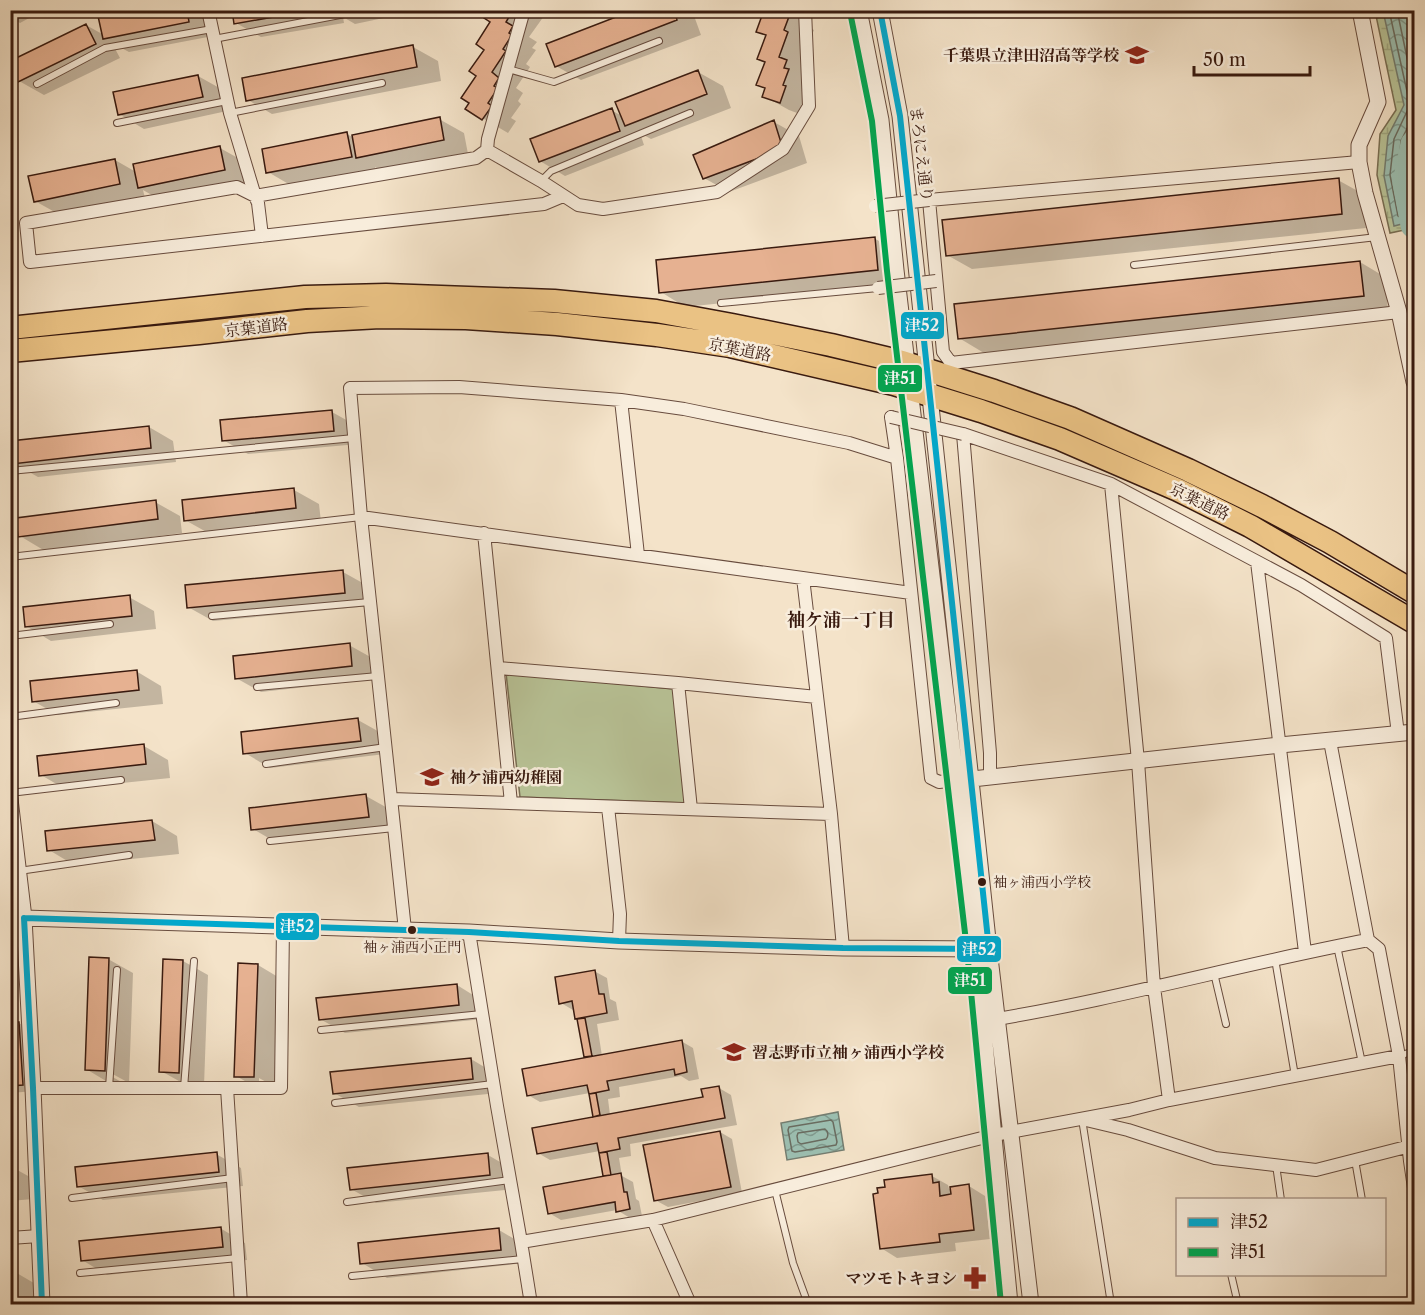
<svg xmlns="http://www.w3.org/2000/svg" width="1425" height="1315" font-family="'Libre Caslon Text','Noto Serif JP',serif">
  <style>
    .wetland { fill: url(#wetland-marsh); stroke: #796f54; stroke-width: 1.5 }
    .green { fill: #b9c498; stroke: #796f54; stroke-width: 1.5 }
    .water { fill: url(#water-waves); stroke: #747d70; stroke-width: 1.5 }
    .shadow { fill: #0003 }
    .lines { fill: none; stroke-linecap: round; stroke-linejoin: round }
    .shore { stroke: #6a6c60; stroke-width: 1.5 }
    .river { stroke: #9cbfb1; stroke-width: 27 }
    .building { fill: #e6b191; stroke: #391a0f; stroke-width: 1.5 }
    .service-casing { stroke: #684c3e; stroke-width: 8 }
    .minor-casing { stroke: #684c3e; stroke-width: 14 }
    .tertiary-casing { stroke: #684c3e; stroke-width: 17 }
    .motorway-casing { stroke: #391a0f; stroke-width: 25 }
    .service { stroke: #f8eddc; stroke-width: 6 }
    .minor { stroke: #f8eddc; stroke-width: 12 }
    .tertiary { stroke: #f8eddc; stroke-width: 15 }
    .motorway { stroke: #eac284; stroke-width: 22 }
    .minor-bridge-casing { stroke: #684c3e; stroke-width: 14; stroke-linecap: butt }
    .minor-bridge { stroke: #f8eddc; stroke-width: 12 }
    .bus-1-casing { stroke: #f8eddc; stroke-width: 10 }
    .bus-2-casing { stroke: #f8eddc; stroke-width: 10 }
    .bus-1 { stroke: #00a9ce; stroke-width: 6 }
    .bus-2 { stroke: #00a651; stroke-width: 6 }
    .bus-dot { fill: #391a0f; stroke: #f8eddc; stroke-width: 2 }
    .labels { text-anchor: middle; dominant-baseline: central; stroke-width: 5; stroke-linejoin: round; paint-order: stroke }
    .bus-label { font-size: 14px; fill: #391a0f; stroke: #f8eddc; text-anchor: start }
    .poi-label { font-size: 16px; font-weight: bold; fill: #391a0f; stroke: #f8eddc; text-anchor: end }
    .street-label { font-size: 16px; fill: #391a0f; stroke: #f8eddc }
    .neighbourhood-label { font-size: 18px; font-weight: bold; fill: #391a0f; stroke: #f8eddc }
    .line-badge { stroke: #f8eddc; stroke-width: 2 }
    .badge-label { font-size: 16px; text-anchor: middle; font-weight: bold; fill: #fff }
  </style>
  <defs>
    <pattern id="wetland-marsh" width="20" height="14" patternUnits="userSpaceOnUse" patternTransform="scale(1.5)"><rect width="20" height="14" fill="#b9c498"/><path d="M1 5h8M5 5V1M11 12h8M15 12V8" fill="none" stroke="#a0a882"/></pattern>
    <pattern id="water-waves" width="16" height="10" patternUnits="userSpaceOnUse" patternTransform="scale(1.5)"><rect width="16" height="10" fill="#9cbfb1"/><path d="M0 5q4-4 8 0t8 0" fill="none" stroke="#809a8e"/></pattern>
  </defs>
  <rect width="100%" height="100%" fill="#f4e3c9"/>
  <filter id="stains"><feTurbulence type="fractalNoise" baseFrequency=".00333" numOctaves="4"/><feColorMatrix values="0 0 0 0 .2 0 0 0 0 .09 0 0 0 0 .02 0 0 0 .5 -.17"/></filter>
  <radialGradient id="worn" r=".72"><stop offset=".6" stop-color="#630" stop-opacity="0"/><stop offset="1" stop-color="#630" stop-opacity=".3"/></radialGradient>
  <path class="wetland" d="M1375,11H1414V228L1390,233L1377,175L1380,134L1396,110Z"/>
  <path class="green" d="M506,673L674,689L685,803L520,797Z"/>
  <path class="water" d="M1383,11H1414V221L1394,226L1384,176L1388,136L1404,105Z
    M838,1112L844,1150L787,1160L781,1123Z"/>
  <path class="shadow" d="M10,10H44L20,23L10,17Z
    M137,10H201L209,16L213,36L129,52L112,43L120,58L44,95L19,81L86,25L104,35Z
    M234,10H422L355,24L343,17L344,23L261,37L236,23Z
    M491,10H542L540,13L544,16L529,37L537,42L532,48L536,50L526,64L530,67L516,88L523,93L518,101L521,104L511,118L516,121L508,133L467,109L486,49L492,22Z
    M638,10H689L693,13L701,35L581,80L556,66Z
    M766,10H805L804,15L812,20L810,28L814,30L808,44L805,116L789,110L764,96L767,89L758,84L766,63L759,59L767,36L758,31Z
    M413,47L438,61L441,81L272,114L248,100Z
    M698,72L723,86L731,108L651,139L640,133L644,145L565,176L540,161L611,110L622,116Z
    M198,76L223,90L227,111L144,129L119,114Z
    M439,119L464,133L468,154L383,172L375,167L376,170L292,186L268,172L347,134L354,138Z
    M774,122L799,136L807,163L729,192L704,178Z
    M220,148L245,162L249,184L164,202L143,190L145,198L60,215L35,201L115,160L136,172Z
    M1338,180L1363,194L1366,228L972,269L947,255Z
    M874,238L899,253L902,284L685,307L661,292Z
    M1360,262L1385,277L1388,310L984,353L959,338Z
    M332,412L357,426L358,444L248,454L223,440Z
    M149,427L173,441L176,462L38,477L13,463Z
    M294,490L319,504L321,522L210,534L185,520Z
    M155,502L180,516L182,533L45,551L20,536Z
    M343,572L368,586L370,606L213,621L188,607Z
    M129,597L154,611L156,629L51,641L26,626Z
    M349,645L374,659L377,679L261,692L236,678Z
    M136,671L161,686L163,704L58,715L33,701Z
    M358,720L383,734L385,754L270,768L245,753Z
    M144,746L168,760L170,778L65,789L41,775Z
    M366,796L391,810L393,830L277,843L253,829Z
    M152,821L177,836L179,854L74,865L49,850Z
    M108,959L133,973L129,1083L109,1072V1075L125,1084H111L86,1069Z
    M183,961L208,975L204,1086L186,1085L161,1071Z
    M258,965L283,980L279,1089L259,1078V1082L274,1090H261L236,1076Z
    M594,971L607,978L610,999L616,1002L619,1020L597,1024L602,1056L681,1041L693,1048L699,1079L689,1081L681,1076L619,1087L620,1097L608,1099L610,1115L705,1098L719,1088L731,1095L737,1125L630,1144L631,1156L619,1158L622,1176L633,1182L636,1199L639,1201L642,1216L630,1218L617,1210L561,1220L549,1213L604,1178L600,1151L550,1160L538,1153L594,1118L590,1093L540,1102L528,1095L586,1058L579,1020L577,1018L575,1009L573,1010L561,1003Z
    M457,985L481,1000L483,1019L345,1033L320,1019Z
    M19,1023L31,1030L35,1091L10,1093V1024Z
    M471,1059L496,1074L498,1093L359,1107L334,1093Z
    M720,1132L732,1139L742,1193L668,1207L655,1200Z
    M216,1154L241,1168L243,1186L103,1200L78,1186Z
    M488,1155L512,1169L514,1189L376,1203L351,1189Z
    M10,1166L30,1177L33,1199L10,1201Z
    M932,1176L948,1185L949,1189L969,1186L985,1196L990,1239L955,1243L956,1251L897,1258L881,1248L887,1188Z
    M220,1228L245,1243L247,1260L107,1275L82,1260Z
    M499,1230L523,1244L525,1263L387,1278L362,1263Z
    M10,1272H15L39,1286L42,1304H10Z"/>
  <g class="lines">
    <path class="shore" d="M1389,10L1410,105L1394,139L1390,175L1398,216L1401,218L1414,216
      M1397,10L1414,91
      M1414,114L1401,141L1398,175L1404,207L1407,209L1414,208
      M1414,134C1404,153 1407,176 1411,197L1414,199
      M831,1120L833,1122L837,1142L836,1145L795,1152L792,1151L788,1130L789,1127Z
      M825,1129C828,1131 829,1136 826,1139L801,1144L798,1142L797,1136L798,1133Z"/>
    <path class="river" d="M1414,144L1406,183L1414,225"/>
  </g>
  <path class="building" d="M129,10H187L189,22L103,39L98,16Z
    M232,10H313L234,24Z
    M489,10H513L506,22L513,26L509,33L512,35L503,49L506,51L492,72L499,78L494,86L498,88L488,103L492,106L482,120L465,109L469,103L461,98L476,76L469,71L484,50L476,44L490,22L484,18Z
    M634,10H674L677,20L555,67L546,44Z
    M764,10H786V13L790,14L784,30L788,32L779,57L787,60L784,68L789,69L783,85L786,86L780,103L762,97L765,88L756,85L765,62L757,59L766,35L756,32Z
    M86,24L96,44L18,82L10,67V61Z
    M413,45L417,67L246,101L242,78Z
    M698,70L707,94L625,126L615,102Z
    M198,75L203,97L118,115L113,92Z
    M612,108L620,131L539,162L530,139Z
    M440,117L444,140L356,158L352,135Z
    M774,120L783,149L703,179L693,155Z
    M347,132L352,157L266,173L262,149Z
    M220,146L225,170L138,188L133,164Z
    M115,159L120,184L34,202L28,176Z
    M1339,178L1342,214L946,256L942,220Z
    M875,237L878,270L659,293L656,260Z
    M1360,261L1364,296L958,339L954,304Z
    M332,410L334,431L222,441L220,420Z
    M149,426L151,448L12,464L10,441Z
    M294,488L296,508L184,521L182,500Z
    M156,500L158,519L18,537L16,518Z
    M343,570L345,593L187,608L185,585Z
    M130,595L132,616L25,627L23,607Z
    M350,643L352,666L235,679L233,656Z
    M137,670L139,690L32,702L30,681Z
    M358,718L361,741L243,754L241,732Z
    M144,744L146,764L39,776L37,756Z
    M366,794L369,817L251,830L249,808Z
    M152,820L155,840L47,851L45,831Z
    M89,957L109,958L105,1071L85,1070Z
    M163,959L183,960L179,1073L159,1072Z
    M238,963L258,964L254,1077H234Z
    M595,970L599,994H604L607,1013L575,1019L572,1001L559,1004L555,977Z
    M457,984L459,1005L319,1020L316,998Z
    M585,1018L592,1056L584,1057L577,1019Z
    M10,1022H19L23,1085L10,1086Z
    M682,1040L687,1072L675,1075L674,1069L607,1081L609,1090L589,1094L587,1085L527,1096L522,1069Z
    M471,1058L473,1079L333,1094L330,1072Z
    M719,1086L725,1118L618,1138L620,1149L599,1153L597,1143L537,1154L532,1128L703,1097L701,1089Z
    M596,1093L600,1115L593,1117L589,1094Z
    M720,1131L731,1187L654,1201L643,1145Z
    M217,1152L219,1172L77,1187L75,1167Z
    M607,1152L611,1175L603,1176L599,1153Z
    M488,1153L490,1175L350,1190L347,1168Z
    M621,1173L624,1192H627L630,1209L616,1212L615,1202L548,1214L543,1187Z
    M932,1174L933,1183L939,1182L940,1196L951,1194L950,1187L969,1184L974,1230L939,1234L940,1242L880,1249L873,1194L878,1193L877,1188L885,1187L884,1180Z
    M221,1227L223,1247L81,1261L79,1241Z
    M499,1228L501,1250L360,1264L358,1243Z
    M15,1270L17,1292L10,1293V1271Z"/>
  <g class="lines">
    <g class="service-casing">
      <path id="service" d="M10,11L12,10
        M214,39L366,10
        M508,69L554,82L659,41
        M37,84L105,48L212,29
        M230,113L382,83
        M117,123L227,101
        M541,181L551,171L690,113
        M1134,265L1377,237
        M721,303L878,288
        M10,471L354,438
        M10,557L361,517
        M212,616L370,602
        M10,636L110,624
        M257,687L378,676
        M10,717L116,703
        M266,764L386,747
        M10,793L121,780
        M270,841L394,828
        M19,871L129,855
        M1337,946L1362,1063
        M1275,959L1295,1076
        M1214,973L1226,1024
        M321,1030L482,1014
        M1399,1056L1414,1051
        M109,1088L117,970
        M184,1088L194,961
        M335,1103L493,1084
        M1082,1119L1111,1304
        M1355,1160L1362,1200
        M1276,1165L1281,1200
        M775,1190L793,1263L808,1304
        M72,1198L233,1178
        M347,1202L510,1180
        M80,1273L238,1258
        M1231,1274L1238,1304
        M352,1276L523,1259"/>
    </g>
    <g class="minor-casing">
      <path id="minor" d="M208,10L230,113L255,196L258,203L262,236
        M524,10L488,139L487,150L476,158L255,196L237,187L26,223L30,262L544,204L563,196
        M487,150L541,181L578,205L603,209L717,192L783,149L809,106L805,10
        M1359,162L929,200L943,352L951,363L1399,312
        M621,400L638,555
        M891,417L897,458
        M1111,484L1138,761L1154,987L1169,1100
        M361,517L911,593
        M484,533L511,803
        M1257,562L1305,952
        M803,578L831,814L843,948
        M499,668L678,683L817,697
        M678,683L691,809
        M1330,741L1368,940L1379,949L1399,1056L1410,1161L1414,1188
        M990,777V753L963,434L1111,484L1301,585L1386,638L1398,734
        M392,799L831,814
        M608,807L620,914L619,941
        M405,930L361,517L350,388L459,387L621,400L684,409L849,443L897,458L931,778L939,782L957,780
        M469,932L497,1106L521,1242L531,1304
        M991,1020C1118,999 1242,964 1368,940
        M33,1088H281L283,926
        M227,1088L241,1304
        M1086,1120L1128,1130L1215,1158L1316,1170L1414,1145
        M653,1220L690,1304
        M10,1238L39,1236
        M521,1242L653,1220L994,1135L1129,1110L1169,1100L1399,1056"/>
    </g>
    <g class="tertiary-casing">
      <path id="tertiary" d="M859,10L881,120L896,270L976,949L1010,1304
        M880,10L900,116L989,949L1031,1304
        M1360,10L1378,102L1359,145V162L1365,193L1399,312L1414,382
        M963,780L1280,745L1414,732
        M10,799L24,918L33,1088L42,1304
        M10,919L24,918L469,932L619,941L843,948L983,949"/>
    </g>
    <g class="motorway-casing">
      <path id="motorway" d="M10,328L305,297L386,295L554,301L656,311L732,325L831,345L902,362L994,391L1070,418L1188,470L1262,506L1330,542L1414,592
        M10,351L199,333L307,321L380,317L466,318L557,324L657,335L730,346L894,384L981,411L1060,439L1178,490L1250,526L1414,622"/>
    </g>
    <use href="#service" class="service"/>
    <use href="#minor" class="minor"/>
    <use href="#tertiary" class="tertiary"/>
    <use href="#motorway" class="motorway"/>
    <g class="minor-bridge-casing">
      <path id="minor-bridge" d="M875,206L929,200
        M878,288L936,281
        M891,417L963,434"/>
    </g>
    <use href="#minor-bridge" class="minor-bridge"/>
    <g class="bus-1-casing">
      <path id="bus-1" d="M24,918L469,932L619,941L843,948L989,949L900,116L880,10
        M24,918L33,1088L42,1304"/>
    </g>
    <g class="bus-2-casing">
      <path id="bus-2" d="M850,12L872,121L887,271L967,950L1001,1304"/>
    </g>
    <use href="#bus-1" class="bus-1"/>
    <use href="#bus-2" class="bus-2"/>
  </g>
  <defs>
    <g id="school-bare" transform="scale(1.8)"><path d="M0-5L7-2L0 1L-7-2ZM-4 1L0 2.5L4 1V4Q0 6-4 4Z" fill="#8f2418" stroke="#f8eddc" stroke-width="2.5" paint-order="stroke"/></g>
    <g id="pharmacy-bare" transform="scale(1.8)"><path d="M-2-6h4v4h4v4h-4v4h-4v-4h-4v-4h4Z" fill="#8f2418" stroke="#f8eddc" stroke-width="2.5" paint-order="stroke"/></g>
  </defs>
  <g fill-rule="evenodd">
    <use href="#school-bare" x="1137" y="55"/>
    <use href="#school-bare" x="432" y="777"/>
    <use href="#school-bare" x="734" y="1052"/>
    <use href="#pharmacy-bare" x="975" y="1278"/>
  </g>
  <g class="bus-dot">
    <circle cx="982" cy="882" r="5"/>
    <circle cx="412" cy="930" r="5"/>
  </g>
  <g class="labels">
    <g class="bus-label">
      <text x="993" y="882">袖ヶ浦西小学校</text>
      <text x="412" y="947" text-anchor="middle">袖ヶ浦西小正門</text>
    </g>
    <g class="poi-label">
      <text x="1119" y="55">千葉県立津田沼高等学校</text>
      <text x="450" y="777" text-anchor="start">袖ケ浦西幼稚園</text>
      <text x="752" y="1052" text-anchor="start">習志野市立袖ヶ浦西小学校</text>
      <text x="957" y="1278">マツモトキヨシ</text>
    </g>
    <g class="street-label">
      <text transform="translate(922 154) rotate(83)">まろにえ通り</text>
      <text transform="translate(256 327) rotate(-7)">京葉道路</text>
      <text transform="translate(740 349) rotate(11)">京葉道路</text>
      <text transform="translate(1200 501) rotate(26)">京葉道路</text>
    </g>
    <g class="neighbourhood-label">
      <text x="841" y="620">袖ケ浦一丁目</text>
    </g>
  </g>
  <g class="line-badge">
    <rect x="900" y="311" width="45" height="29" rx="6" fill="#00a9ce"/>
    <rect x="877" y="364" width="46" height="29" rx="6" fill="#00a651"/>
    <rect x="275" y="912" width="45" height="29" rx="6" fill="#00a9ce"/>
    <rect x="956" y="935" width="46" height="28" rx="6" fill="#00a9ce"/>
    <rect x="947" y="966" width="46" height="29" rx="6" fill="#00a651"/>
  </g>
  <g class="badge-label">
    <text x="922" y="331">津52</text>
    <text x="900" y="384">津51</text>
    <text x="297" y="932">津52</text>
    <text x="979" y="955">津52</text>
    <text x="970" y="986">津51</text>
  </g>
  <rect width="1425" height="1315" fill="none" stroke="#f4e3c9" stroke-width="36"/>
  <rect x="12" y="12" width="1401" height="1291" fill="none" stroke="#391a0f" stroke-width="3"/>
  <rect x="18" y="18" width="1389" height="1279" fill="none" stroke="#391a0f" stroke-width="1.5"/>
  <rect x="1176" y="1198" width="210" height="78" fill="#f8eddc" stroke="#ac998a" stroke-width="1.5"/>
  <rect x="1188" y="1218" width="30" height="9" fill="#00a9ce" stroke="#ac998a" stroke-width="1.5"/>
  <text x="1230" y="1228" font-size="18" fill="#391a0f">津52</text>
  <rect x="1188" y="1248" width="30" height="9" fill="#00a651" stroke="#ac998a" stroke-width="1.5"/>
  <text x="1230" y="1258" font-size="18" fill="#391a0f">津51</text>
  <path d="M1194 66v9h116v-9" fill="none" stroke="#391a0f" stroke-width="3"/>
  <text x="1203" y="66" font-size="18" fill="#391a0f" stroke="#f8eddc" stroke-width="4.5" paint-order="stroke">50 m</text>
  <rect width="100%" height="100%" filter="url(#stains)"/>
  <rect width="100%" height="100%" fill="url(#worn)"/>
</svg>
